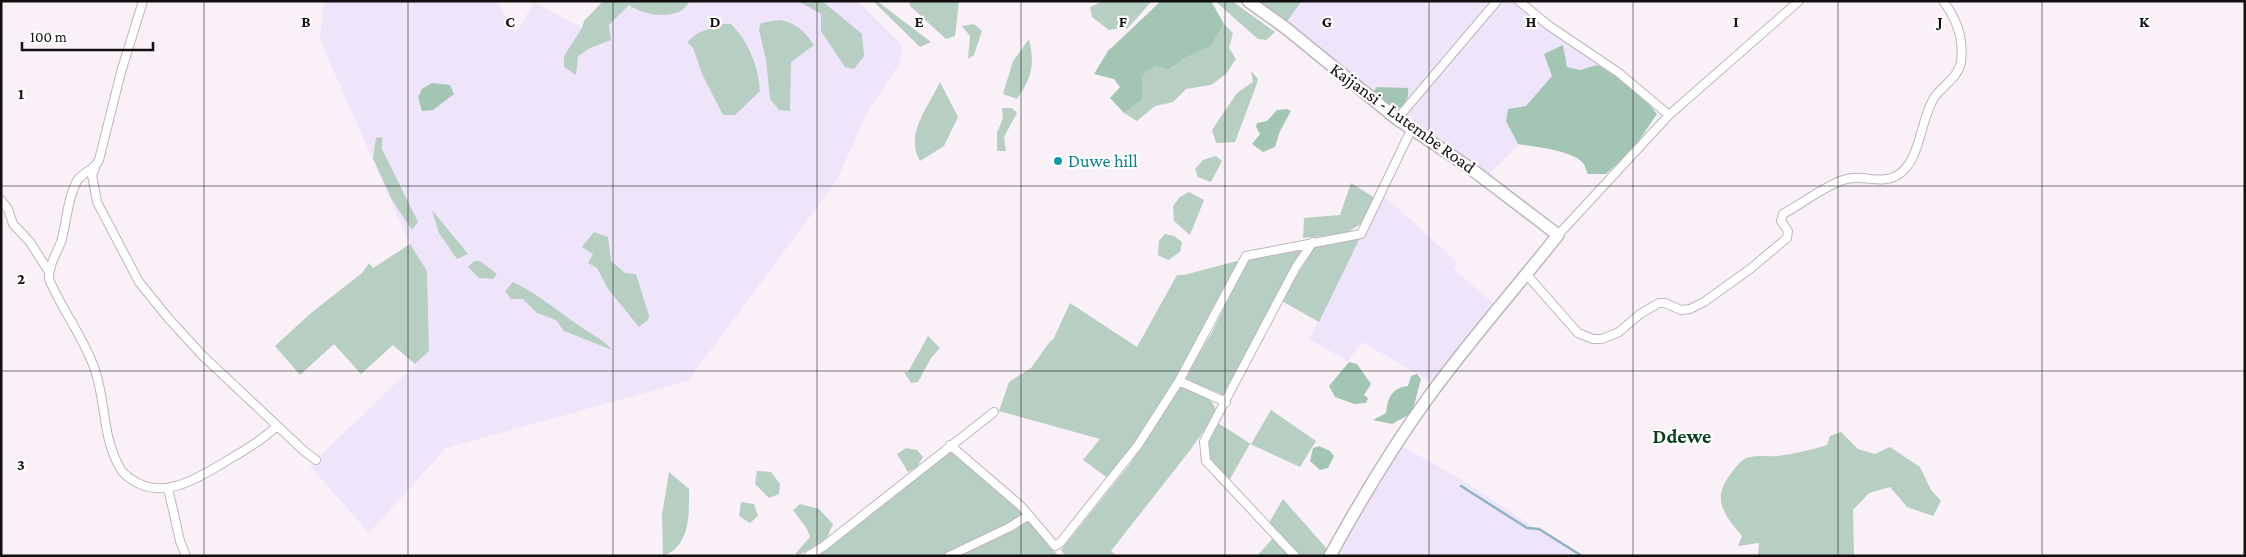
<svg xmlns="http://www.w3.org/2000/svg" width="2246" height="557" font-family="'Crimson Pro',serif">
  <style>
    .industrial { fill: #eee5fa }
    .green { fill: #b7cec2 }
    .forest { fill: #a3c6b4 }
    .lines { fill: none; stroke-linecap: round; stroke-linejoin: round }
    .stream { stroke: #8fb3c3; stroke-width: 2.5 }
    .street-casing { stroke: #beb5bd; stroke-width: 10 }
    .secondary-casing { stroke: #beb5bd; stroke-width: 14 }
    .street { stroke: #fff; stroke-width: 8 }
    .secondary { stroke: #fff; stroke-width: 11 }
    .grid { fill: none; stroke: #120f11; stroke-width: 1; stroke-opacity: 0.55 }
    .culture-dot { fill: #0f9aa8; stroke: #fff; stroke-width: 2 }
    .labels { text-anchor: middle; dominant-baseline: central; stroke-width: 4.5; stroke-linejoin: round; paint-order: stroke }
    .street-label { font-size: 18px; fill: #120f11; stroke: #fff }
    .culture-label { font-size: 18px; fill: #0d838f; stroke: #fff; text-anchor: start }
    .quarter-label { font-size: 20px; font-weight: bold; fill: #0a401e; stroke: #fff }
    .grid-label { font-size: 16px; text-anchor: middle; font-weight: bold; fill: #120f11; stroke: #fff; stroke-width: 4.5; stroke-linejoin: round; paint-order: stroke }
  </style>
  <rect width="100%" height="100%" fill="#f9f0f8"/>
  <path class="industrial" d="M324,1H497L516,33L534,2L582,28L611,40L609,25L629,5L635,10L680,12L690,1H858L896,39L903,49L899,64L866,114L837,180L688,381L446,448L369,533L310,466L429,351L427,271L410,244L320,40Z
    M1302,1H1490L1484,11L1409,102L1398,111L1285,24Z
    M1507,2H1515L1537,21L1576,47L1597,65L1488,175L1474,162L1402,118L1491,12L1500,4Z
    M1383,195L1457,262L1454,269L1495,305L1433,383L1362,342L1348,361L1309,339Z
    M1402,446L1457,477L1579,556H1337Z"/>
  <path class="green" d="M603,1H690C687,5 683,11 678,12C663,18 641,14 629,5L609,25L611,40L590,48L578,56L576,75L564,67V56L582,28L584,21Z
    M798,1H822L862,34L864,56L854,69L845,67L821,31V14Z
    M873,1H877L931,42L920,47Z
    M910,1H959L955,36L946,39L910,6Z
    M1103,1H1152L1127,29L1121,28L1109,30L1092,17L1090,7Z
    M1215,1H1232L1275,32L1266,40L1258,39Z
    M1253,1H1302L1285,24Z
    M779,20C797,23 804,31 814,45L791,62L790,111L779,110L770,99L766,60L759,30L761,23Z
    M721,24H731C749,42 758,66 760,91L735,115H723L703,76L693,48L687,42L698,33Z
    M974,24L982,31L974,55L968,59L970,36L962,26Z
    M1224,24L1233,33L1229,48L1236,59L1226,74L1211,85L1186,89L1173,102L1155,106L1137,121L1124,113L1142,100V76L1155,66L1168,70L1187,57L1210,47Z
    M1029,39C1035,65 1032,77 1017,99L1003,94L1013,61Z
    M1251,71L1258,79L1256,86L1235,142L1216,143L1212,130L1237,93L1253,82Z
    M940,82L958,117L944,146L920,161C904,135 929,106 940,82Z
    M1002,108H1012L1017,113L1004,137L1006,151H997V133L1003,118Z
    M382,137V149L418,222L412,230L392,200L373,158L376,138Z
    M1216,156L1222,161L1211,182L1198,177L1195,169L1203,160Z
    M1351,183L1375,198L1362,223L1345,234L1303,238L1304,218L1340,215Z
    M1189,192L1204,200L1190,235L1174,221L1173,206L1180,197Z
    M432,210L468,254L457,259L439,233Z
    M594,232L608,237L611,261L625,273L636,274L649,316L648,320L639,327L608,289L597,268L588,263L593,254L582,247Z
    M1165,234L1174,236L1182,242L1180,252L1168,260L1158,255L1159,241Z
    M1360,238L1319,322L1282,301L1314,247Z
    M410,244L427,271L429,351L415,364L393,345L361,374L334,344L300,375L275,346L311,313L362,273L369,263L373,268Z
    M1304,250L1223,395L1187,380L1185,377L1212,332L1246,263L1253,256Z
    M474,261H480L497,274L493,279L479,278L468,267Z
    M1237,261L1238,264L1183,370L1147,426L1109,479L1083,460L1100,439L999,411L1009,382L1031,368L1051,340H1053L1070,303L1137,347L1177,275H1184Z
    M513,282C537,293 556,310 578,325C589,333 603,339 612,350L564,331L556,320L537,313L523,299H511L505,291Z
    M928,336L940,348L931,358L918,382L911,383L904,372H908Z
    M1184,386C1197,391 1215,397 1216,413L1191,449L1111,551L1117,556H1065L1061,550L1130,464L1176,390Z
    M1271,410L1316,441L1300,467L1250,444L1230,479C1221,470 1202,455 1208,440C1210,434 1215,428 1218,423L1251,444Z
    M1841,432L1858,449L1875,454L1890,447L1920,467L1931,490L1941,501L1933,516L1907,507L1890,487L1869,493L1853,510L1854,556H1758L1759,543L1738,546L1742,536C1725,516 1711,499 1730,475C1733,470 1738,464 1743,460C1752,454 1767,457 1777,456C1794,454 1811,450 1827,445L1830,436Z
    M906,448L917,450L923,457L917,467L908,472L897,454Z
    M950,452L958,455L1025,513L996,531L944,556H816L937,460Z
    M757,471L771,472L780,484L779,494L769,498L755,484Z
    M669,472L689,489C689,513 691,546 663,556L662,515Z
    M1283,499L1328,550L1324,556H1299L1269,523Z
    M741,502L754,504L758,516L750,523L739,516Z
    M800,504L819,509L833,524L826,540L797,556L796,553L810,537L807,529L793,510Z
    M1028,518L1058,556H956Z
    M1274,537L1291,556H1257Z"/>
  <path class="forest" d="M1161,1H1211L1224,24L1210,47L1187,57L1168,70L1155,66L1142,76V100L1124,113L1110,98L1120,87L1114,79L1094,74L1108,51Z
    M1563,45L1567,67L1580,70L1597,65C1627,80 1637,88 1657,114L1633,149L1606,174H1588C1586,171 1585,165 1583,163C1572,150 1534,147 1518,144L1506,121L1508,109L1526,106L1552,76L1544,54Z
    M432,83L450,85L454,94L433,110L422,111L418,97L422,89Z
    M1377,87L1408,88C1409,99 1406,106 1395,110L1380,101L1373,92Z
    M1287,109L1291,111L1280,131L1275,147L1263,152L1252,144L1260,134L1256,127L1257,123L1267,121L1277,110Z
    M1349,362L1357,364L1371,384L1364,395L1368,398L1366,403L1354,404L1335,397L1329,386Z
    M1417,374L1421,379L1412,413L1392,424L1373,420L1386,413C1388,398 1391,388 1408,386L1411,376Z
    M1319,446L1330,451L1334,456L1328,468L1320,470L1310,461L1313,448Z"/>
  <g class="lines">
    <path class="stream" d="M1461,486L1527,528L1539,529L1582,556"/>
    <g class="street-casing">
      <path id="street" d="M143,1L121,72L99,160C93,172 83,171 77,181C67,199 67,222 61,242C56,255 49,264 49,279C62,310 84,338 95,370C106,402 102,437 120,468C122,473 127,476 131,479C163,502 200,477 228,460C246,450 262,440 277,426
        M1519,1L1548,25L1619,73L1669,115
        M1397,119L1497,1
        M95,168L92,175L97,202L139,282L169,319L203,356L304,451L316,460
        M1,200L8,209L13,224L30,242L49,272
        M1558,235L1669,115L1799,1
        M1527,275L1578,333L1593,339H1602L1619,332L1640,314L1659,303H1665L1681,310L1690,309L1704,302L1750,269L1787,238L1788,231L1781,221L1783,214C1803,203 1823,187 1843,180C1860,173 1880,185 1896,176C1921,163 1920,119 1934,98C1942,86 1958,78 1961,62C1964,39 1957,19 1943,1
        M1179,381L1226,402
        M950,445L1021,506L1055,546L1060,543L1138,445L1179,381L1246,256L1361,234L1412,128
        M168,488L180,541L186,556
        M808,556L824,546L994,412
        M949,556L1010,527L1029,515
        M1295,556L1206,461L1204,441L1296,267L1313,242"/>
    </g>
    <g class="secondary-casing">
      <path id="secondary" d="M1248,1L1287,29L1397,119L1470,168L1558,235C1515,289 1470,340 1430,395C1393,446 1360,501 1330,556"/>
    </g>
    <use href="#street" class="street"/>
    <use href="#secondary" class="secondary"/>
  </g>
  <path class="grid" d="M204,1V556M408,1V556M613,1V556M817,1V556M1021,1V556M1225,1V556M1429,1V556M1633,1V556M1838,1V556M2042,1V556M1,186H2245M1,371H2245"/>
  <circle class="culture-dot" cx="1058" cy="161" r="5"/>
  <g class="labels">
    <g class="street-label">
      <text transform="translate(1403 118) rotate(36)">Kajjansi - Lutembe Road</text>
    </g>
    <g class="culture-label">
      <text x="1068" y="161">Duwe hill</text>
    </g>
    <g class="quarter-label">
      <text x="1682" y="436">Ddewe</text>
    </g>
  </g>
  <g class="grid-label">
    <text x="306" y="27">B</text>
    <text x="510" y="27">C</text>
    <text x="715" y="27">D</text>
    <text x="919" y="27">E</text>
    <text x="1123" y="27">F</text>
    <text x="1327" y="27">G</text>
    <text x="1531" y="27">H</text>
    <text x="1736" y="27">I</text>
    <text x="1940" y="27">J</text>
    <text x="2144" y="27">K</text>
    <text x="21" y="99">1</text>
    <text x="21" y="284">2</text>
    <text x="21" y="470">3</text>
  </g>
  <rect width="2246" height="557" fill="none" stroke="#120f11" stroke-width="5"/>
  <path d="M22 42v8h131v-8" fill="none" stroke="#120f11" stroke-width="2.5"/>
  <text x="30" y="42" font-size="15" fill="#120f11" stroke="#ffffff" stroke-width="4" paint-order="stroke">100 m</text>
</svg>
